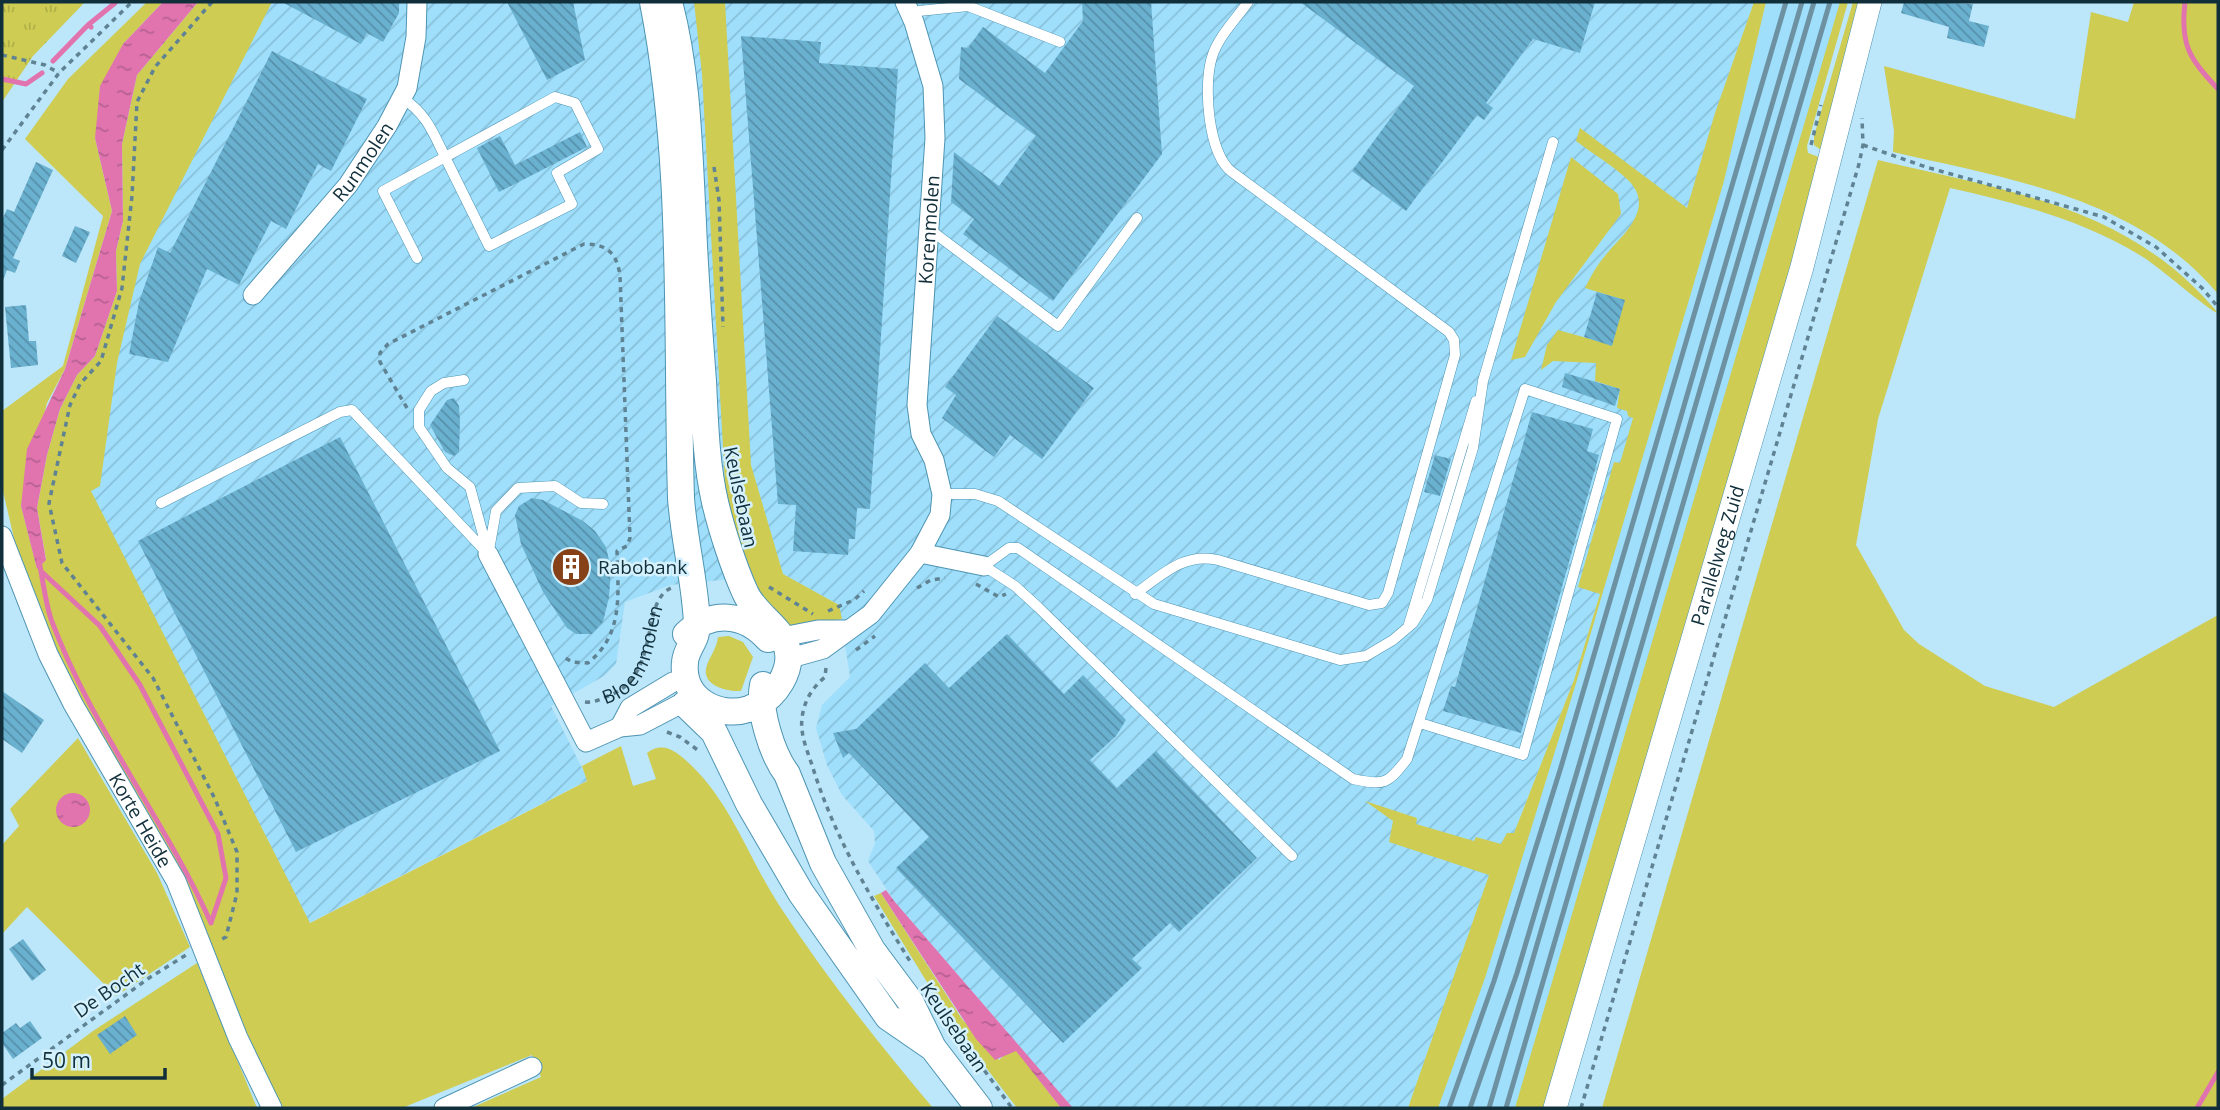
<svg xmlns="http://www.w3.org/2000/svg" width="2220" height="1110" font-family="'Open Sans',sans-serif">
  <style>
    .built { fill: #9fdffc }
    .industrial { fill: url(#industrial-furrows) }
    .grass { fill: #cecc52 }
    .park { fill: url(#park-tufts) }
    .water { fill: url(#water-ripples) }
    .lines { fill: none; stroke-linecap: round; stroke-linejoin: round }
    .stream { stroke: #e174af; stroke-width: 5 }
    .building { fill: url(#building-back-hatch) }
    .service-casing { stroke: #4d94b2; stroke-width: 11 }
    .minor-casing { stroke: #4d94b2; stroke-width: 21 }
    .tertiary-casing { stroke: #4d94b2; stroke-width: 24 }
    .secondary-casing { stroke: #4d94b2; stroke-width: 28 }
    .path { stroke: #608393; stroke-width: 3.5; stroke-dasharray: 5 5; stroke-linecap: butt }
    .service { stroke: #fff; stroke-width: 10 }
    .minor { stroke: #fff; stroke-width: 19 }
    .tertiary { stroke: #fff; stroke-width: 23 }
    .secondary { stroke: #fff; stroke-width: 26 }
    .rail { stroke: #6d91a1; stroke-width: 5 }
    .labels { text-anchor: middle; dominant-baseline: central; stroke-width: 5; stroke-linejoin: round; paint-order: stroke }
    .street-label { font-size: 19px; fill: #112f3b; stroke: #d5f1fd }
    .poi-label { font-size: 19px; fill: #112f3b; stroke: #d5f1fd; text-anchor: start }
  </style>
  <defs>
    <pattern id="industrial-furrows" width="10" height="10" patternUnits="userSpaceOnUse" patternTransform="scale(1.75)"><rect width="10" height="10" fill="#9fdffc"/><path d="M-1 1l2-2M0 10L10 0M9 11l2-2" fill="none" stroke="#88c0d9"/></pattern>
    <pattern id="park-tufts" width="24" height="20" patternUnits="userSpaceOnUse" patternTransform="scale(1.75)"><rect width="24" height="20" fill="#cecc52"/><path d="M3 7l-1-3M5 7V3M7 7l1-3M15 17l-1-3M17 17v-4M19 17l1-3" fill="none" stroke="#b0b048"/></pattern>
    <pattern id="water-ripples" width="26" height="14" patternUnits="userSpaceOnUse" patternTransform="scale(1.75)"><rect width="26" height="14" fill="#e174af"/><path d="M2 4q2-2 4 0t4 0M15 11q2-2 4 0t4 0" fill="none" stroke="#b56090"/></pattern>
    <pattern id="building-back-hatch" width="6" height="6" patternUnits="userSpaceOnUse" patternTransform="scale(1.75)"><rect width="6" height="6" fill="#6ab1d0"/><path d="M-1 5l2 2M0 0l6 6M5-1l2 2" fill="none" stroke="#5690aa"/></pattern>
  </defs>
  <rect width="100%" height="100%" fill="#bce6f9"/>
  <path class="built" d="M1754,2H1844L1534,1108H1408L1489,874L1500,878L1548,743L1551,742L1574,680L1603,583L1657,313L1715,113Z"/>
  <path class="industrial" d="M228,2H1754L1715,113L1657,312L1603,583L1574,680L1514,833L1489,875L1408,1108H1073L895,902L868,861L875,843L874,831L842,795L827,765L816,728L822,705L850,677L839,605L783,574L671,585L625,602L616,664L604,676L551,706L588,780L299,928L83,499L141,166Z"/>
  <path class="grass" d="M147,2H163L123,44L95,138L112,211L65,369L47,403L21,506L37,568L46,559L37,508L47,455L60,409L77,375L95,356L117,291L116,251L123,221L122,144L137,75L198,2H272L140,264L117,363L100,486L91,491L310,923L587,781L582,766L621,746L633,786L656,779L647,753C664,740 678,753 692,766C732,805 749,859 779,905C825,976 879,1044 933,1108H471L541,1077L532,1055L402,1108H284L272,1091L24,581L2,487V411L63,366L103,216L25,139L68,79Z
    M694,2H725L751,465L783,574L839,605L842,619L803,626L788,625L760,606L726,501L702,74Z
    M1754,2H1766L1724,181L1577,680L1485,978L1438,1108H1408L1489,875L1389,842L1393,821L1365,801L1417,818L1416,824L1474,841L1476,837L1501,844L1507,833H1514L1574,680L1600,594L1578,587L1614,462L1620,463L1633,418L1628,416L1627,411L1617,408L1620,389L1595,381L1596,363L1553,361L1541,370L1547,345L1558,330L1612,345L1624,300L1585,288C1591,275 1599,262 1609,251C1626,232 1654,207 1629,181C1614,166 1593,154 1576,141L1580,128L1687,208L1715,113Z
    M1840,2H1848L1807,146L1808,153L1819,157L1804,228L1546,1108H1515Z
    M1853,2H1862L1821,150L1814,145V136Z
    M2134,2H2218V294C2138,198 2009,179 1893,152L1894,131L1884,66L2075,119L2091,12L2128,22Z
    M1571,157L1618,194L1621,214L1556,302L1525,357L1511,360Z
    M1878,160C2007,191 2128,205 2218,313C2212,313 2158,266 2143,257C2083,220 2017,203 1950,188L1878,419L1856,545L1904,630L1919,644L1985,686L2054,707L2218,615V1108H1602Z
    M729,636L743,642L753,657L741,691C729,692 703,686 706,669C708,658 717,649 718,637Z
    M78,738L157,873L190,947L116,996L27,907L2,934V845L19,826L10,809Z
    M881,893L962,1019L999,1060L1008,1052L1016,1050L1061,1108H1017L954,1026L874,896Z
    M197,963L257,1108H2V1099L93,1031Z"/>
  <path class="park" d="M2,2H85L33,56L2,102Z"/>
  <path class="water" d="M163,2H198L137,75L122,144L123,221L116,251L117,291L95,356L77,375L60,409L47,455L37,508L46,560L37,569L21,506L27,449L65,369L112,211L95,138L100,86L123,44Z
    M56 810a17 17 0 1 1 34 0a17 17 0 1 1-34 0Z
    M886,890L895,902L1073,1108H1061L1016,1051L995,1060L976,1039L881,893Z"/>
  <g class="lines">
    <path class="stream" d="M2185,2C2180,45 2189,58 2218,89
      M88,25L115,3
      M53,61L88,25L91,27
      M2,79L26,84L42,73
      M39,561C43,580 45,601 51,619C91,727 164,818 211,923
      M43,573L100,626L140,685L218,834L226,878L211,923
      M2197,1108L2218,1072"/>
  </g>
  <path class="building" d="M282,2H399V13L383,42L367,33L361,44Z
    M507,2H573L585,60L547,80Z
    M1082,2H1151L1162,154L1053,301L963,234L974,219L951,202L954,152L999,186L1036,136L959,79L961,47L968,48L983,27L1045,73L1083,21Z
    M1300,2H1595L1580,53L1533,39L1486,103L1493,108L1484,120L1477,115L1406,211L1352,171L1414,86Z
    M1904,2L1973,4L1969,21L1989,26L1984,47L1947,38L1949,27L1901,13Z
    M741,36L821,42L819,63L898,69L870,509L857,508L855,539H849L848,555L793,551L796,505L778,504Z
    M272,51L367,99L331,171L318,164L286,229L271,221L239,285L207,269L168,362L129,354L139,302L158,247L170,253Z
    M580,132L587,147L499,192L477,148L500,136L515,165Z
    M36,162L53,170L13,258L20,261L15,273L7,270L2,283V220L7,209L14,212Z
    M75,226L90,232L76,263L62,256Z
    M1597,292L1625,300L1612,346L1584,337Z
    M26,305L29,341H36L38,365L11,368L5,307Z
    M997,316L1094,388L1042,459L1010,435L994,457L942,418L956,395L945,387Z
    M1565,373L1620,389L1615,406L1562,387Z
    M454,398L459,406L460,422L459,452L454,456L445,452L430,425L447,400Z
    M1532,412L1593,429L1587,451L1599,455L1521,733L1443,711L1451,686L1455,687Z
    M340,437L500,751L296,852L138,541Z
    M1435,455L1451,459L1440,496L1424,492Z
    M532,498L543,500L583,521L595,531L606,547L611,569L609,597L603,622L592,634H576L567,628L543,592L521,544L515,515L519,506Z
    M1007,634L1064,694L1083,675L1126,720L1116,736L1090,760L1117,788L1156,751L1257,858L1179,932L1170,923L1132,959L1142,968L1063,1043L896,868L929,837L849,753L843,758L833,733L856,729L925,663L949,688Z
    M2,691L44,720L22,753L2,739Z
    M23,939L46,970L32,981L9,949Z
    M125,1016L137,1035L110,1054L97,1035Z
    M30,1021L42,1038L13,1059L2,1043V1033L16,1023L20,1028Z"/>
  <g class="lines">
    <g class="service-casing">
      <path id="service" d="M909,12L968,6L1060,42
        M402,98C426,113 433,132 445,157L489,246L572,204L557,173L598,149L575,103L555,97L383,191L417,258
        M929,229L1058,326L1137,218
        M464,380L444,383L431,391L419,410V427L447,468L470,487L488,553
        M942,494H975L998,501L1154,604L1340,660L1366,656L1393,640L1413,623L1427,600L1473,448L1483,381L1553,142
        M161,503L340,412L352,410L488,554
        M489,550L496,511L518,488L555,486L581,503L603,504
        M1135,594C1162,575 1184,552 1218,560L1369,605L1382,603L1388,593L1455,355L1454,340L1449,332L1232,172C1208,154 1203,85 1212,57C1218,37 1236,19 1248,2
        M1409,624L1476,401
        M1292,856L1038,607L1015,586L984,566L1009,548H1018L1353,779C1384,786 1388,784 1407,759L1525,389L1617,419L1523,755L1420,723"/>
    </g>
    <g class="minor-casing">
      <g id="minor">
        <path id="s2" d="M253,295L348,185L387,126L407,88L416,37L417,2"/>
        <path id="s3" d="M2,536L48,654L73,704L176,881L238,1038L272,1108"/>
        <path d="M920,553L984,566"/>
        <path d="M488,554L586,742L620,727L640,725L684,702"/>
        <path d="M782,637L818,630H846"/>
        <path id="s4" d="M787,659L823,649L871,614L920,553L940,515L942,494L934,460L921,434L917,405L935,138L933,86L914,22L905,2"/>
        <path d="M620,727L630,708L673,682"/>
        <path d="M444,1108L532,1067"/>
      </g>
    </g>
    <g class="tertiary-casing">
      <g id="tertiary">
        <path id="s5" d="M1555,1108L1802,267L1870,2"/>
      </g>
    </g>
    <g class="secondary-casing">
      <path id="secondary" d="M653,2C685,164 676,333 681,498C684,540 695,581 697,623C698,640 686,648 685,662C681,699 718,719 749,709C763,704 774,694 781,682C807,636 758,623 745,592C734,568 721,528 715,502C706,463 705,421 703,381C699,328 695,275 693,223C689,149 688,74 669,2
        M686,634C712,610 745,613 768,639
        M763,685C758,710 772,754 787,774L823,863L872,950L910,1001L933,1048L979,1108
        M685,704L714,732L749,804L801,893L888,1017L933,1048"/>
    </g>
    <g class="path">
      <path d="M212,2L155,67L137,102L132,196L122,288L101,361L80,384L70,405L49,503L62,563L153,678L215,799L237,852V893L226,937L218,941"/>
      <path d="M2,55L45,65L59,73"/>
      <path d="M1811,145L1821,105"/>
      <path d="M1863,145L1926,167L2104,217L2156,247L2202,288L2218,307"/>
      <path d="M2,150L59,73L132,2"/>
      <path d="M714,167L719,200L723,327"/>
      <path d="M407,408L380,362V353L388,344L584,244C607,244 617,253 620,276L630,538L627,546L617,551C618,594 624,634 588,663L572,662L562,656"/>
      <path d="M976,584L999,597L1006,594"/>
      <path d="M769,587L813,614"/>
      <path d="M917,588L931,580L945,578"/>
      <path d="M828,611L854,600L864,591"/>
      <path d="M856,650L875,636"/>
      <path d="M826,668L825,677C812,688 804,701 802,718C800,734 807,750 812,765C834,837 872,900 911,963"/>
      <path id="s1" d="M585,702C595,703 602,698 611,695C663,672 638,598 674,587"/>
      <path d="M667,732L680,737L699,751"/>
      <path d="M943,1014L1012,1108"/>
      <path d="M2,1085L149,978L186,955"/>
      <path d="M1581,1108L1859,164L1863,145L1862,118"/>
    </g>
    <use href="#service" class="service"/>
    <use href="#minor" class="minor"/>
    <use href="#tertiary" class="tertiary"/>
    <use href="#secondary" class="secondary"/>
    <path class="rail" d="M1449,1108L1494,981L1561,767L1786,2
      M1470,1108L1517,973L1577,772L1802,2
      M1489,1108L1814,2
      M1506,1108L1830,2"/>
  </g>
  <defs>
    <g id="building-disc" transform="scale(2.0125)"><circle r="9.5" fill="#864118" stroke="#d5f1fd"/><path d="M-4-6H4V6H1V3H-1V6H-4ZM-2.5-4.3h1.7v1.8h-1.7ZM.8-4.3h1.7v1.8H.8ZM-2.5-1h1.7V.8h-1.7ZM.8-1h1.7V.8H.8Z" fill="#fff"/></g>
  </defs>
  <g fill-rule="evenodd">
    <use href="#building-disc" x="571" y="567"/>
  </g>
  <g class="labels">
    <g class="street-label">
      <text stroke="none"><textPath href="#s2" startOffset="173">Runmolen</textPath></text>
      <text stroke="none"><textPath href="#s4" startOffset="508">Korenmolen</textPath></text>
      <text transform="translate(741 497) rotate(78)">Keulsebaan</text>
      <text stroke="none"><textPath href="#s5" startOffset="576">Parallelweg Zuid</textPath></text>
      <text stroke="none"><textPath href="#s1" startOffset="75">Bloemmolen</textPath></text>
      <text stroke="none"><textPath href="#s3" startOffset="317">Korte Heide</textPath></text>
      <text transform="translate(109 990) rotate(-35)">De Bocht</text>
      <text transform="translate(954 1027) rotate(56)">Keulsebaan</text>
    </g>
    <g class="poi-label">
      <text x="598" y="567">Rabobank</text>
    </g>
  </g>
  <rect width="2220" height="1110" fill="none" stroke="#112f3b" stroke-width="7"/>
  <path d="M32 1068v10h133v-10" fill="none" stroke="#112f3b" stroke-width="3.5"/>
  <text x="42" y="1068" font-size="21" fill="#112f3b" stroke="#d5f1fd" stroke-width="5" paint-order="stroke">50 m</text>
</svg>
